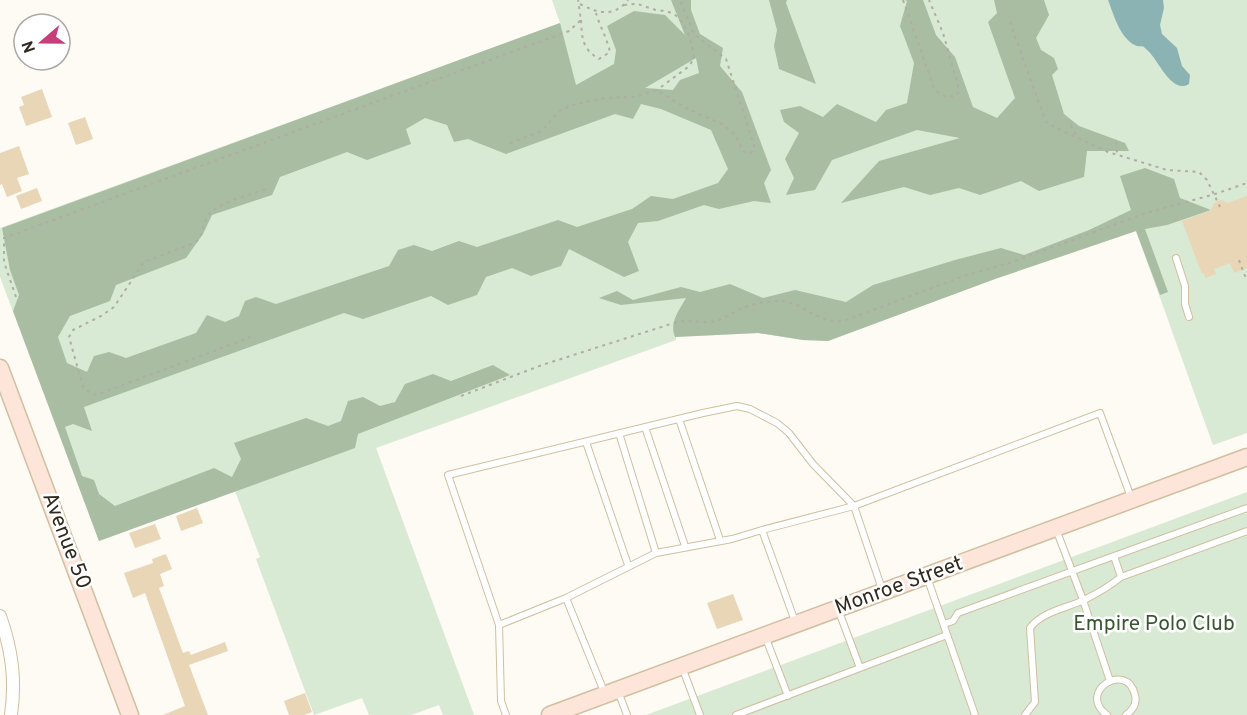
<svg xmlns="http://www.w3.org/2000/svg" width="1247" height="715" font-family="Overpass,sans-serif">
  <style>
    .green { fill: #d8e9d4 }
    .forest { fill: #a8bda2; fill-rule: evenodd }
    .water { fill: #8bb3b3 }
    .building { fill: #e8d6b7 }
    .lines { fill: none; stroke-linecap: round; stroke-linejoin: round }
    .lane-casing { stroke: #d0bfa0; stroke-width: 8 }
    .street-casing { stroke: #d0bfa0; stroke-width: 14 }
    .secondary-casing { stroke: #d0bfa0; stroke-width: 19 }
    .path { stroke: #b1aca4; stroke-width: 2; stroke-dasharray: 3 4.5; stroke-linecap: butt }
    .lane { stroke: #fff; stroke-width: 6 }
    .street { stroke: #fff; stroke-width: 12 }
    .secondary { stroke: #fee5da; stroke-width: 16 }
    .labels { text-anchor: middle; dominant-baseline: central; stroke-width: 5; stroke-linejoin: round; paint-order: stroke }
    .street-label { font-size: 21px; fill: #30291d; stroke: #fff }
    .park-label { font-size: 21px; fill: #385730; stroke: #fff }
  </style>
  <rect width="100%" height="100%" fill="#fefaf4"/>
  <path class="green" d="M552,0H1247V433L1213,445L1136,231L995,279L828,341L803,340L758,333L676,337V340L376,448L474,715H443L439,705L411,715H369L362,698L314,715L256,559L260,557L235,491L99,541L0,277V228L560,23Z
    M1247,492V715H646Z"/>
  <path class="forest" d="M671,0H691V10L700,34L723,48L720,66L742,92L771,170L764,183L771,203L754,201L719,209L704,205L658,221L638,223L628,242L639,271L624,277L569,249L561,266L531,276L512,268L486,277L477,295L448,305L431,296L363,319L344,313L84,407L92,431L73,424L65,427L82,476L94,480L99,494L115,506L214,468L232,477L241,459L234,443L306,418L328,426L341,421L348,401L363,397L380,406L395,402L405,384L433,374L451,381L493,365L510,375L358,434L355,448L99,541L13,311L19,295L10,270L2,228L560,23L576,85L614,64L616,50L607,26L634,11L665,15L685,35ZM696,58L699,73L680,80L673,90L645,88ZM641,104L661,109L711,130L728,169L718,183L673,199L651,196L632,209L577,227L558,220L477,247L459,241L432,251L414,245L398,250L389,266L276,304L256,297L245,301L239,316L225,322L207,315L196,333L126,358L109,352L94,356L87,372L67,363L58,337L70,316L110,301L116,285L186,258L203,234L212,215L272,195L280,177L347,152L367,160L411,144L406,129L425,118L447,125L454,142L468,139L506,154L615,114L633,119Z
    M769,0H787L786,3L816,84L779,69L774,46L777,30Z
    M905,0H923L936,35L955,57L973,107L997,118L1015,98L988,22L997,13L994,0H1044L1049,15L1036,38L1041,50L1054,58L1058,69L1052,75L1064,114L1079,126L1125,143L1129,151H1087L1084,177L1039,191L1021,181L980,195L959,188L930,195L904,187L841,203L879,161L960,138L917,130L832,160L815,190L786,195L794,178L785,159L799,133L784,122L780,110L800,106L823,117L837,104L876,122L886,110L907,103L914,63L900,26L907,1Z
    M1145,168L1174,179L1180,198L1211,210L1167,225L1145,229L1168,292L1160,295L1136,231L995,279L828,341L803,340L758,333L675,337C669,322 679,311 686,298L621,305L599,298L617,291L633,300L681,287L700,292L730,284L763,298L795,290L846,302L873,285L955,260L1001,248L1024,255L1089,230L1131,210L1120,176Z"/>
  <path class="water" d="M1108,0H1163L1164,8L1160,25L1162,34L1177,48L1182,66L1190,75L1189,84C1171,95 1158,58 1146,49C1142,45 1143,47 1137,46C1131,44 1124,37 1121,31C1115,21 1112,10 1108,0Z"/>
  <path class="building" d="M42,89L52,117L26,126L19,107L24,105L21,97Z
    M85,117L93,139L76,145L68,123Z
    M19,146L29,174L17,178L22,191L7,197L2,184L0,185V153Z
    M37,188L42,201L21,209L16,196Z
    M1247,196V268L1234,273L1230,263L1214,269L1216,274L1205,278L1204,273L1202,274L1182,221L1211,210L1214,203L1221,200L1228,203Z
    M197,508L203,523L181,531L176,516Z
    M155,524L161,539L135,548L129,533Z
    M166,554L172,569L160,574L164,586L159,588L183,653L189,651L191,655L225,642L228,651L189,665L208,715H163L185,706L145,593L133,598L124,573L153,563L152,559Z
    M733,594L743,620L717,629L707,603Z
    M305,693L312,712L304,715H289L284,701Z"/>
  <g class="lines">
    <g class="lane-casing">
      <path id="lane" d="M1176,258L1185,286V304L1189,317
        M679,419L720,540
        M645,427L685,546
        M619,433L656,553
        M586,442L628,565
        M1056,529L1083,600L1110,681
        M762,530L854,506L883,592
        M927,577L975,715
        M1121,577L1114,556L1247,508
        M838,609L860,668
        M944,624L953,621L958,613L1114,556
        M499,625L448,475L703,413L737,406L750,409L777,423L789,433L813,464L854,506L1100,413L1132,500
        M765,636L788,696
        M682,667L700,715
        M618,691L627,715
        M605,694L566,598L656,553L732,539L762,530L796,624
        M506,715L501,701L499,625L566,598
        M736,715L947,635
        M1025,715L1035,702L1030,628C1041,612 1067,608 1084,600C1098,593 1110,586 1121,577L1247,531
        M1107,715C1076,692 1127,660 1135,695C1137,703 1133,710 1126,715"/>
    </g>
    <g class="street-casing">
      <path id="street" d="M0,616C12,650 16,680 11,715"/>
    </g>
    <g class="secondary-casing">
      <path id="secondary" d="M0,368L130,715
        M550,715L1247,457"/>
    </g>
    <path class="path" d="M903,0L934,88C940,96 948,99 957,95L959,89L943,33L929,0
      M580,4C597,13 614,18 628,0
      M624,5C640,3 638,4 652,9C658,11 666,10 671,13C685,17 693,46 694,59L688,67L657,90
      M581,20C582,38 582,49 599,59L610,52C607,38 600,27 596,13
      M1010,22L1045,120L1048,124L1108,152L1167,170L1199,172L1207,180L1220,207
      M1071,125L1077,138
      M1116,142V150L1119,155
      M510,143L542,131L559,111L572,105L605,98L635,97L657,90L686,108L724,125L735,135L744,152L751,153L753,150L754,145L726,59L694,34L680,0
      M1239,260L1245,276L1247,275
      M16,297L4,262V238L569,31L581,20L578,0
      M251,337L96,395L91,393L83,387L69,337L73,330L101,316L114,307L144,262L194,243C204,237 202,223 209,214C219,202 251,195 266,189
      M461,396L542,365L677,322C690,319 703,324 715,321C724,319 732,313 740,309C752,304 769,300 781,301C803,302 820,325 843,321L967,275L1009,263L1146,213L1215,194L1247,183"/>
    <use href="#lane" class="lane"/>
    <use href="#street" class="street"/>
    <use href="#secondary" class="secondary"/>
  </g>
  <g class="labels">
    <g class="street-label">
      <text transform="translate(66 541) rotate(69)">Avenue 50</text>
      <text transform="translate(899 586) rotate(-20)">Monroe Street</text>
    </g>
    <g class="park-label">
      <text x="1154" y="624">Empire Polo Club</text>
    </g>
  </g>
  <g transform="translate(42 42) rotate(250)"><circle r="28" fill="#ffffff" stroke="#aca9a5" stroke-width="1.5"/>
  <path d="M0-4.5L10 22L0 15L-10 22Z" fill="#c73e7b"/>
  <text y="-9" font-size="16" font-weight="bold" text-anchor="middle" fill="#30291d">N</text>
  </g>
</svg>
